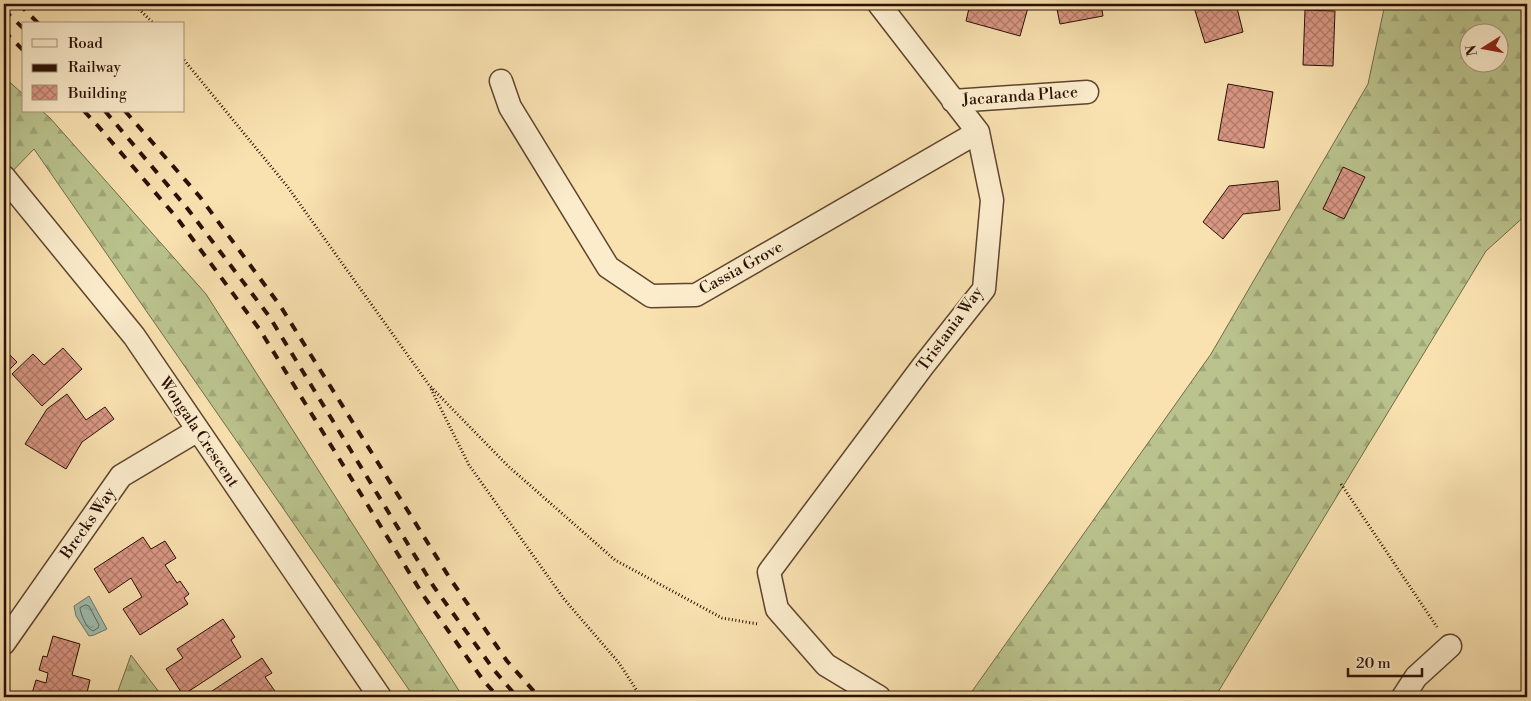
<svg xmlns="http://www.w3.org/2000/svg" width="1531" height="701" font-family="'Libre Bodoni',serif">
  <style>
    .forest { fill: url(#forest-firs); stroke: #726a48; fill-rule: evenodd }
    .water { fill: url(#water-ripples); stroke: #70786a }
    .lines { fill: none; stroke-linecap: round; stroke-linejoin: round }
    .shore { stroke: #646659; stroke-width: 1 }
    .building { fill: url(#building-cross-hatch); stroke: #2b1003 }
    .street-casing { stroke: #5e442e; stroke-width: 25 }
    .path { stroke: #2b1003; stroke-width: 3; stroke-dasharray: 1 2.5; stroke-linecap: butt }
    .street { stroke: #fbeccc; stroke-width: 22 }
    .rail { stroke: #2b1003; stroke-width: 4; stroke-dasharray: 9 9; stroke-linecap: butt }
    .labels { text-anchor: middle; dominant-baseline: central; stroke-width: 4; stroke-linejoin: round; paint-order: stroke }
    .street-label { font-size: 16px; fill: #2b1003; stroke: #fbeccc }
  </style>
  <defs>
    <pattern id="forest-firs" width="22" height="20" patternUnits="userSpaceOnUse" patternTransform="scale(1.25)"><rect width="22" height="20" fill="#bac38d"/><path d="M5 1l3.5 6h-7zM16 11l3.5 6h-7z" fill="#a0a678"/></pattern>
    <pattern id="water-ripples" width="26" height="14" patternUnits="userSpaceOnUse" patternTransform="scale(1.25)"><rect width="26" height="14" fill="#9ebdaf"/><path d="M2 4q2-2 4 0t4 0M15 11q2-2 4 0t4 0" fill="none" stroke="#88a195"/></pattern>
    <pattern id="building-cross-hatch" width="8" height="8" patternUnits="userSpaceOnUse" patternTransform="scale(1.25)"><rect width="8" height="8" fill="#d99784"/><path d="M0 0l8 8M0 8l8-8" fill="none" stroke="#b07a6a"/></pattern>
  </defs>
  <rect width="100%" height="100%" fill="#f9e1b0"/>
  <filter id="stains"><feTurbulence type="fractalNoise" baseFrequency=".004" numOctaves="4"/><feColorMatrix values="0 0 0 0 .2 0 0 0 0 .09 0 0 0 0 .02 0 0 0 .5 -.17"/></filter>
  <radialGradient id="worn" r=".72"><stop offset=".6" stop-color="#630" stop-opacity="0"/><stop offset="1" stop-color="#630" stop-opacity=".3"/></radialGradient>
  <path class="forest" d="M1385,4H1527V214L1486,251L1215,697H968L1211,354L1368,84ZM1468,32H1498V62H1468Z
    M4,77L24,95V111H42L50,118L206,294L463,697H414L34,149L4,180Z
    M131,655L162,696L163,697H114L118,691Z"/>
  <path class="water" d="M89,596L107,629L94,635L89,636L76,616L74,606Z"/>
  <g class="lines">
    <path class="shore" d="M86,605L89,606L99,625L98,628L93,631C86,628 81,615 80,608Z"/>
  </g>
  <path class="building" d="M970,4H1029L1020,36L966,21Z
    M1056,4H1101L1103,16L1060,24Z
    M1193,4H1236L1243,32L1205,43Z
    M1305,10L1335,11L1333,66L1303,65Z
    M1228,84L1273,92L1264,148L1218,140Z
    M1343,167L1365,177L1344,219L1323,209Z
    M1278,181L1280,210L1243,214L1223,239L1203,222L1229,186Z
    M4,248L9,253L4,260Z
    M63,348L82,369L42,406L12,374L33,354L44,365Z
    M4,349L17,362L4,375Z
    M67,394L86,420L105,407L114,419L82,442L66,469L25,444L47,409Z
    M143,537L151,549L165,541L176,558L165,565L177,583L180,581L189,594L184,598L188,604L140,635L123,609L142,597L131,578L109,593L94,569Z
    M223,619L235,637L231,640L241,657L183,695L166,669L183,658L177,649Z
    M53,636L80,644L72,675L90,680L86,697H31L36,680L46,683L48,673L39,670L43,656L47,657Z
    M262,658L272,673L265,677L279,697H203Z"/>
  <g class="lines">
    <g class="street-casing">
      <path id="street" d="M501,81L510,107L608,267L651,296L696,295L978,132
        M953,101L1087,92
        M4,177L134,336L380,697
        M4,643L121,476L198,430
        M879,697L826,665L777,609L769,572L923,366L984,289L992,200L978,132L879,4
        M1403,697L1416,677L1450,646"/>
    </g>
    <path class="path" d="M134,4L154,24
      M184,60L287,186L429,385L508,466L615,560L722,618L758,624
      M431,389L469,465L564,599L619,663L641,697
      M1341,484L1437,627"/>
    <use href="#street" class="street"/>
    <path class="rail" d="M19,4L39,24
      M4,10L24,29
      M4,31L24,51
      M84,111L98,126L177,218L260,330L423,595L483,680L498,697
      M105,111L187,208L269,316L434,587L494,670L517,697
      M125,111L200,197L281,307L449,577L507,661L539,697"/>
  </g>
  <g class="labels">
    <g class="street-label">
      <text transform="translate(1020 96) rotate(-4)">Jacaranda Place</text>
      <text transform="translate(741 268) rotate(-29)">Cassia Grove</text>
      <text transform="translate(950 329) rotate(-54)">Tristania Way</text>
      <text transform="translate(199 432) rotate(56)">Wongala Crescent</text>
      <text transform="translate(88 523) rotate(-55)">Brecks Way</text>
    </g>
  </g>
  <rect width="1531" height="701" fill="none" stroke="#f9e1b0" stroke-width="20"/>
  <rect x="5" y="5" width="1521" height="691" fill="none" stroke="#2b1003" stroke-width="2.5"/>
  <rect x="10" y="10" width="1511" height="681" fill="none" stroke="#2b1003"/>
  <rect x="22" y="22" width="162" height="90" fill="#fbeccc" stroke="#a8947c"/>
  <rect x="32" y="39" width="25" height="8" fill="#fbeccc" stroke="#a8947c"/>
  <text x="68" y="48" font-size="15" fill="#2b1003">Road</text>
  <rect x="32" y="64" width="25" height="8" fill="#2b1003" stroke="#a8947c"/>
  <text x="68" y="72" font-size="15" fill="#2b1003">Railway</text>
  <rect x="32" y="85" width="25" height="15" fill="url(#building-cross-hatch)" stroke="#a8947c"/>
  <text x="68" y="98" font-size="15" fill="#2b1003">Building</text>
  <g transform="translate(1484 48) rotate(259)"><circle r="24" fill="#fbeccc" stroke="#a8947c"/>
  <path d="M0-4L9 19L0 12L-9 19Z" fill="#8f2418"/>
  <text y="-8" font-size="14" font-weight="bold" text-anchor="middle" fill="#2b1003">N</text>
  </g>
  <path d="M1348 668v8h74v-8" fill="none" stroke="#2b1003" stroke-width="2.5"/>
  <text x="1356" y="668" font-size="15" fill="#2b1003" stroke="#fbeccc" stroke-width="4" paint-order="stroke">20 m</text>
  <rect width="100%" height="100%" filter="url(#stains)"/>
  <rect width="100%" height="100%" fill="url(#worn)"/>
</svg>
